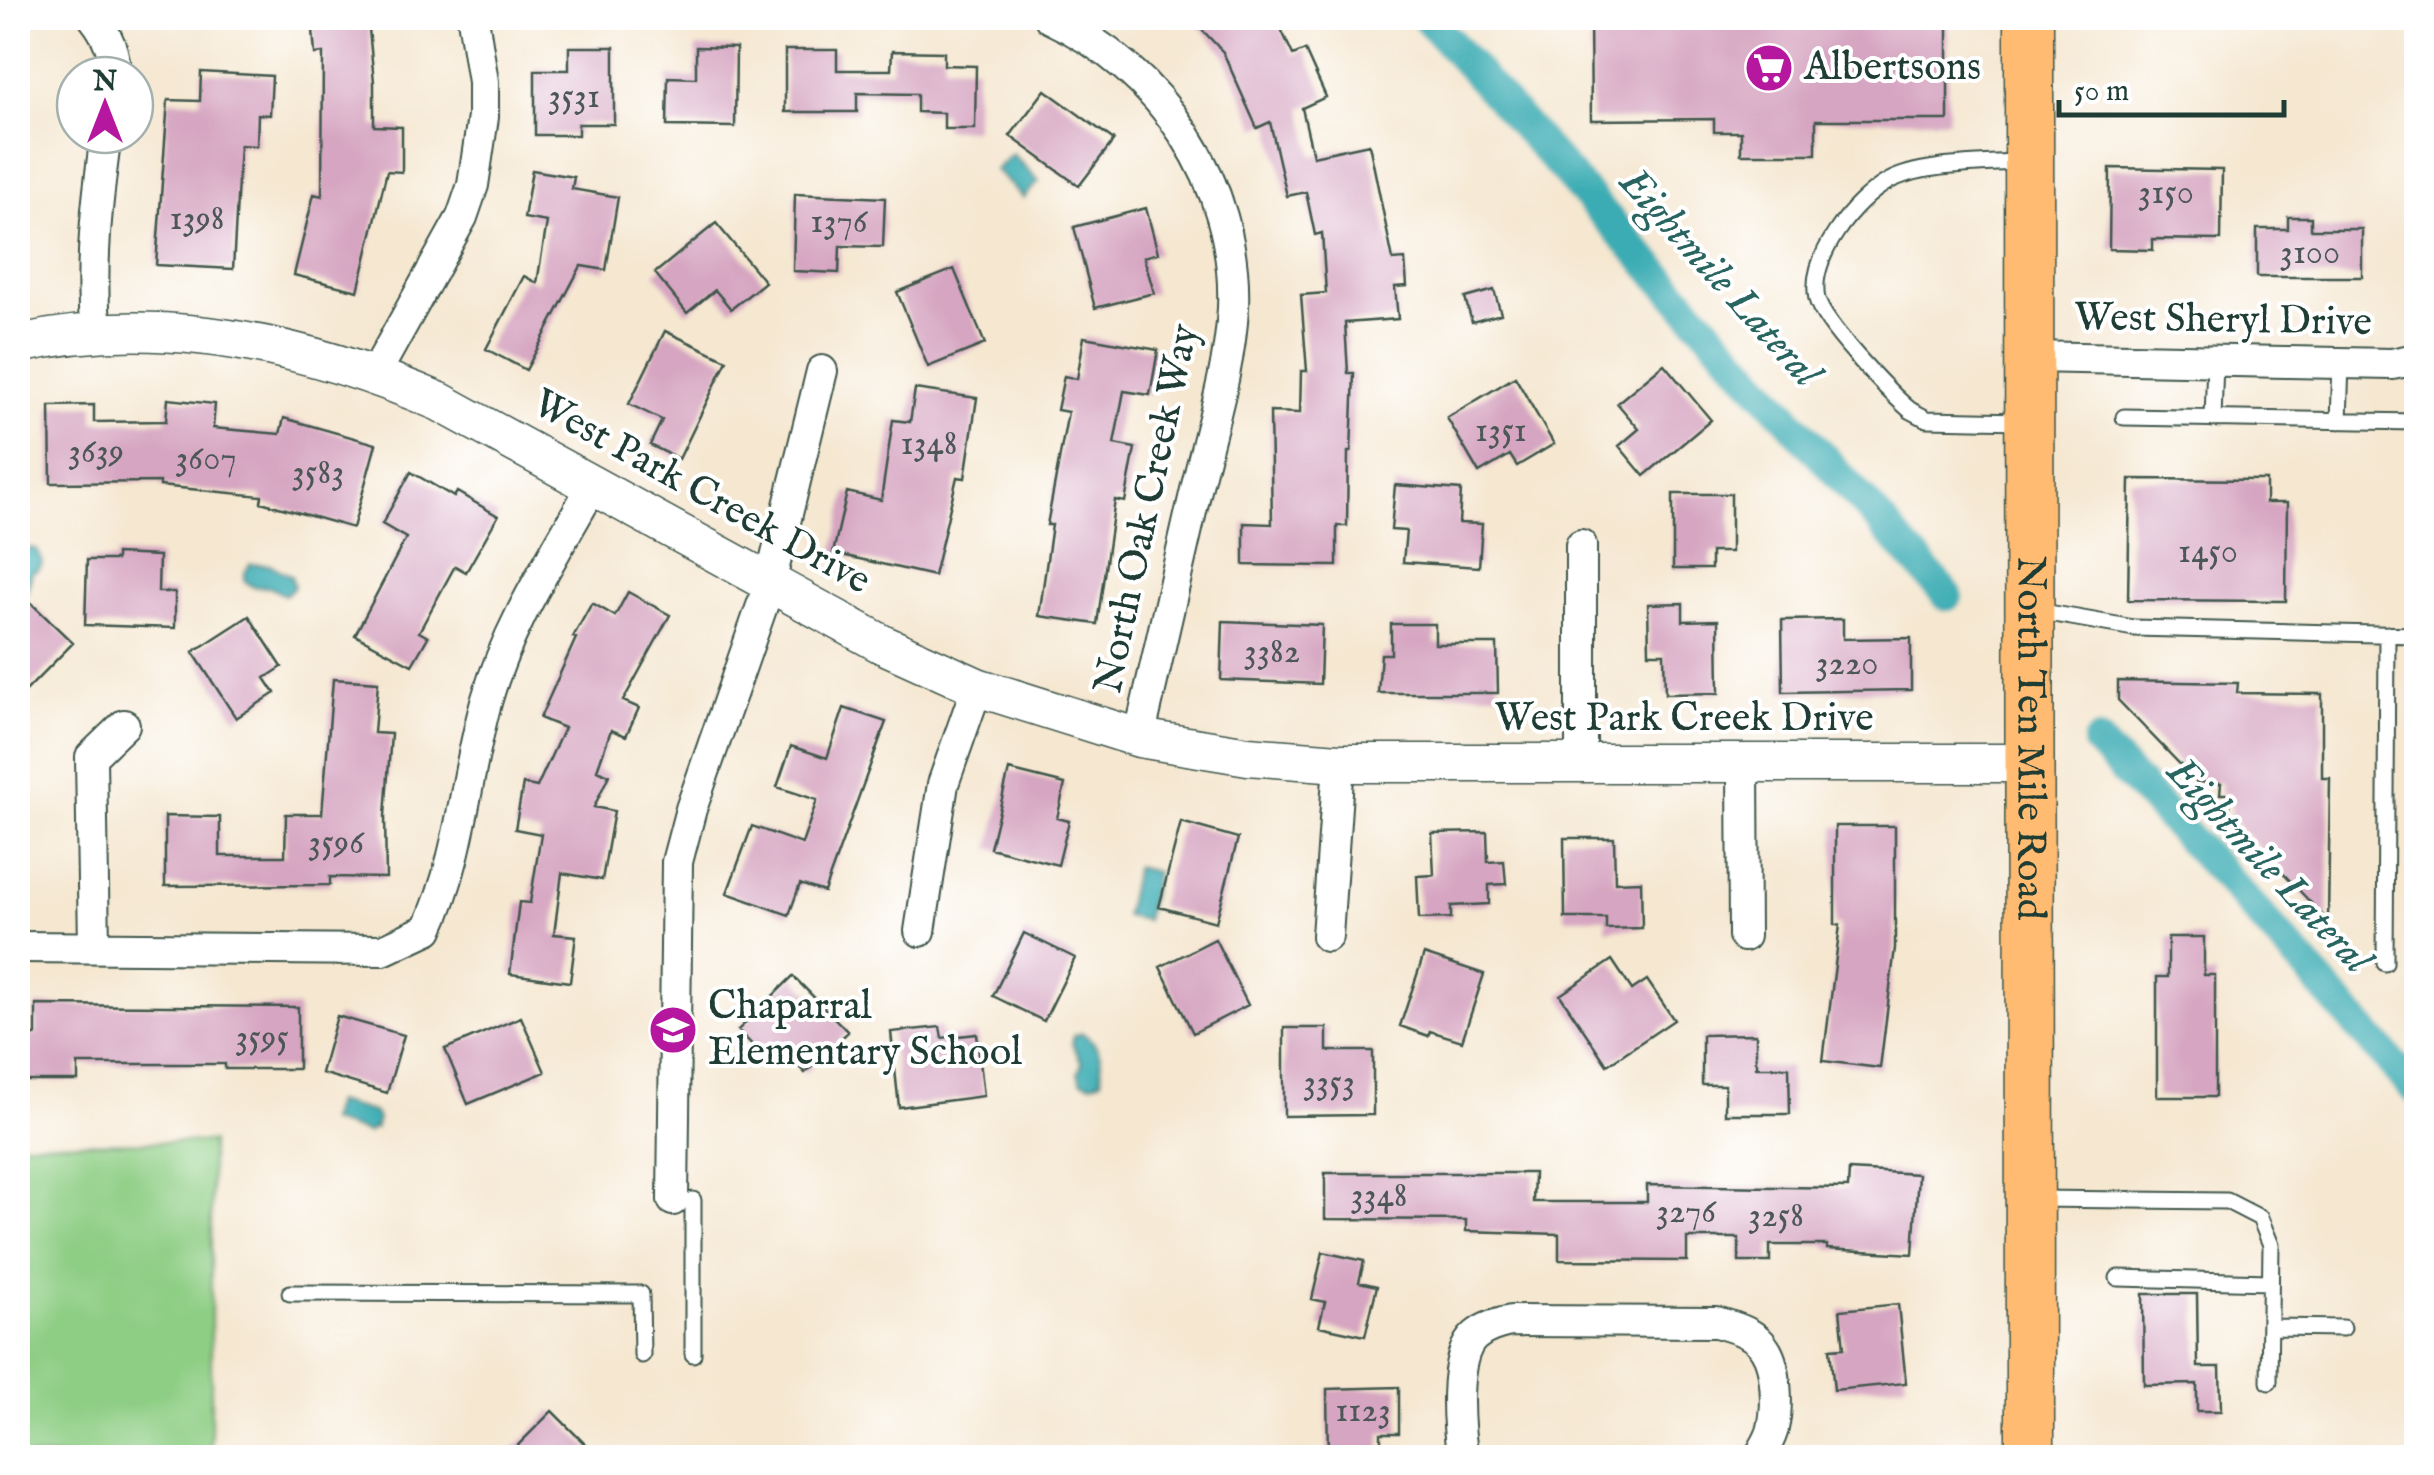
<svg xmlns="http://www.w3.org/2000/svg" width="2434" height="1475" font-family="'IM FELL English',serif">
  <style>
    .green { fill: #8ece84; stroke: #56865c; stroke-width: 2.5 }
    .water { fill: #3aacb3; stroke: #2c7474; stroke-width: 2.5 }
    .lines { fill: none; stroke-linecap: round; stroke-linejoin: round }
    .canal { stroke: #3aacb3; stroke-width: 32 }
    .building { fill: #d6a5c1 }
    .service-casing { stroke: #3f564b; stroke-width: 19 }
    .minor-casing { stroke: #3f564b; stroke-width: 34 }
    .tertiary-casing { stroke: #3f564b; stroke-width: 41 }
    .primary-casing { stroke: #3f564b; stroke-width: 51 }
    .service { stroke: #fff; stroke-width: 15 }
    .minor { stroke: #fff; stroke-width: 30 }
    .tertiary { stroke: #fff; stroke-width: 38 }
    .primary { stroke: #ffbb71; stroke-width: 48 }
    .labels { text-anchor: middle; dominant-baseline: central; stroke-width: 8; stroke-linejoin: round; paint-order: stroke }
    .number-label { font-size: 35px; fill: #4d5757 }
    .poi-label { font-size: 40px; fill: #1f3d34; stroke: #fff; text-anchor: start }
    .street-label { font-size: 40px; fill: #1f3d34; stroke: #fff }
    .water-label { font-size: 42px; font-style: italic; fill: #286460; stroke: #fff }
  </style>
  <rect width="100%" height="100%" fill="#fff"/>
  <filter id="ink" filterUnits="userSpaceOnUse"><feTurbulence type="fractalNoise" baseFrequency=".01" numOctaves="2"/><feDisplacementMap in="SourceGraphic" scale="20" xChannelSelector="R" yChannelSelector="G"/><feConvolveMatrix kernelMatrix="1 2 1 2 8 2 1 2 1" color-interpolation-filters="sRGB"/></filter>
  <filter id="wash" filterUnits="userSpaceOnUse"><feTurbulence type="fractalNoise" baseFrequency=".0048" numOctaves="4" result="noise"/><feDisplacementMap in="SourceGraphic" scale="40" xChannelSelector="R" yChannelSelector="G"/><feGaussianBlur stdDeviation="2.25" result="paint"/><feColorMatrix in="noise" values="0 0 0 0 0 0 0 0 0 0 0 0 0 0 0 0 0 1.4 0 .05"/><feComposite in="paint" operator="in"/></filter>
  <g filter="url(#wash)">
    <rect width="100%" height="100%" fill="#f5e7d0"/>
    <path class="green" d="M211,1142V1457H18V1143Z"/>
    <path class="water" d="M1012,154L1039,181L1023,198L995,170Z
      M30,548L37,550L43,562L39,569L32,572L27,592L18,600V558Z
      M250,564L271,565L291,576L294,587L285,595L269,587H253L244,580V574Z
      M1135,867L1156,872L1146,920L1125,916Z
      M1082,1033C1100,1043 1103,1060 1101,1080L1091,1084L1081,1081L1078,1073L1082,1063L1072,1044L1074,1036Z
      M335,1102L373,1112L378,1119L375,1129L372,1128L368,1133L329,1122Z"/>
    <g class="lines">
      <path class="canal" d="M1427,18L1947,595
        M2098,743L2231,883L2416,1090"/>
    </g>
    <g id="blocks">
      <path class="building" d="M312,18H368L374,82V126L402,127V172L387,171L358,291L294,275L314,194L322,196L323,53L315,54Z
        M1191,18H1276L1293,55L1305,50L1326,97L1302,108L1313,156L1369,144L1393,260L1405,259L1407,286L1395,287L1398,319L1345,323L1348,373H1354L1351,452H1348L1347,526H1337V566L1244,565V523L1272,524L1270,412L1300,413L1301,371H1307L1301,295L1326,293L1322,233L1315,235L1306,192L1287,196L1270,122L1257,128L1223,52Z
        M1590,18H1948V120H1816V154H1741V132H1714V119L1591,120Z
        M569,47H614V124H578V135H535V70H569Z
        M696,47L736,48L735,127L667,126L668,77L696,78Z
        M785,50H837V70H891L892,51L944,52V65L976,66L975,129H944V113L917,112V94L857,93V112H785Z
        M201,72L272,76L270,115L258,114L257,146L240,145L233,269L156,265L168,100L200,101Z
        M1045,90L1114,140L1079,186L1010,136Z
        M2110,168L2222,170L2221,240L2153,239V250L2109,249Z
        M532,170L574,177L572,189L618,197L606,270L581,266L526,370L486,349L524,276L537,283L547,222L524,218Z
        M795,194L885,198L883,247L840,246L839,273L793,271Z
        M1146,208L1158,253L1144,257L1154,293L1095,308L1074,227Z
        M2288,217H2311V229H2362V277H2257V229H2288Z
        M716,223L765,282L731,309L715,290L687,313L655,273Z
        M954,269L985,344L928,367L897,292Z
        M1494,290L1501,314L1472,322L1465,298Z
        M665,331L727,360L679,459L650,445L662,420L629,404Z
        M1084,337L1158,350L1150,395L1124,391L1114,444L1135,448L1125,502L1115,500L1097,624L1039,616L1052,525H1047L1068,412L1057,410L1064,376L1077,379Z
        M1664,364L1711,420L1644,476L1619,446L1639,429L1617,403Z
        M1515,377L1554,444L1517,466L1510,455L1479,473L1447,418Z
        M915,389L977,398L965,478L957,477L934,576L833,553L847,492L881,500L893,420L910,422Z
        M168,399L215,404L213,428L280,434L284,418L376,444L353,528L261,502L262,496L160,486V482L51,483L50,406L94,405V422L166,421Z
        M411,472L454,497L457,492L498,516L466,572L455,566L419,632L428,637L412,665L355,635L406,538L382,524Z
        M2130,479L2266,480V503H2287L2286,601L2128,600Z
        M1395,485L1461,490L1459,523L1482,524L1479,567L1403,562L1406,531L1391,530Z
        M1673,494H1731V552H1711V569H1673Z
        M116,554L159,556L158,592H175V628L85,625L87,560H116Z
        M628,592L670,615L623,701L639,708L626,736L611,730L597,770L609,775L594,807L614,811L602,880L562,873L554,934L576,936L570,982L510,974L519,902L530,903L541,834L515,829L523,784L537,787L564,728L540,718L576,638L573,637L592,603L615,616Z
        M31,603L73,643L18,699V617Z
        M1683,603V621L1718,620L1719,693L1665,694L1664,653H1649L1648,604Z
        M249,616L282,667L265,678L275,693L236,718L193,652Z
        M1843,619V639L1911,638V690L1783,692L1782,620Z
        M1223,621L1322,625L1320,684L1221,680Z
        M1391,624H1435V644H1497L1498,693H1378L1381,654H1391Z
        M333,679L378,682L374,733L391,734L385,816L386,878L330,877V885L165,886V816L220,817V856H285L286,814H322Z
        M2118,681L2238,683L2237,693L2322,694V778H2330L2328,921L2230,817V794H2220L2221,783L2197,782L2118,700Z
        M844,708L886,722L824,892L800,884L789,915L727,893L752,826L802,844L817,800L777,787L791,746L827,758Z
        M1009,770L1065,784L1057,818L1069,821L1058,865L990,848Z
        M1181,822L1238,838L1216,922L1159,907Z
        M1835,826H1895V948L1880,1068L1823,1061L1840,925H1835Z
        M1487,832L1488,862L1504,861L1506,884L1489,885V904L1451,906V918L1419,919L1417,876L1434,875L1432,833Z
        M1564,838H1614L1615,882L1641,881L1642,928L1606,929V918H1565Z
        M1024,933L1075,958L1044,1021L993,996Z
        M2168,937H2204V975H2215V1097H2157V977H2168Z
        M1215,939L1248,1005L1193,1033L1160,967Z
        M1424,954L1484,974L1462,1041L1430,1031L1428,1036L1400,1026Z
        M1612,960L1632,990L1647,980L1674,1020L1607,1065L1560,995Z
        M793,976L848,1032L805,1073L781,1049L768,1061L738,1030Z
        M36,1005L298,1007V1069H225V1064H78V1081H18V1035H36Z
        M337,1016L404,1035L387,1093L321,1073Z
        M521,1017L545,1072L468,1104L445,1049Z
        M940,1027L942,1038L977,1034L984,1096L899,1107L891,1032Z
        M1284,1028H1327V1051H1373V1115L1284,1116Z
        M1756,1034V1067H1789L1790,1114H1725V1085H1702V1035Z
        M1849,1170L1918,1174L1913,1254L1827,1249V1245H1770V1262H1739V1238H1687V1261L1559,1260V1234L1466,1231V1220L1325,1219V1173H1534L1533,1202H1647V1185L1848,1188Z
        M1323,1252L1364,1261L1359,1282L1377,1286L1365,1336L1319,1326L1325,1302L1312,1299Z
        M2143,1294H2197L2198,1367H2220L2221,1411H2197V1384L2144,1385Z
        M1898,1304L1906,1383L1834,1390L1830,1349L1844,1348L1840,1310Z
        M1399,1387V1433H1381V1458H1328L1327,1389Z
        M552,1411L599,1458H505Z"/>
    </g>
  </g>
  <g filter="url(#ink)">
    <use href="#blocks" fill-opacity="0" stroke="#3f564b" stroke-width="2.5"/>
    <g class="lines">
      <g class="service-casing">
        <path id="service" d="M2124,417L2416,422
          M2213,419L2215,361
          M2022,421L1927,419L1910,410C1889,392 1823,324 1817,299C1808,258 1854,200 1889,181C1922,163 1986,165 2024,161
          M2339,421L2341,363
          M2037,611L2134,628L2416,635V604
          M2385,963L2387,634
          M2034,1199L2227,1201L2260,1218L2271,1245L2269,1382
          M693,1200V1354
          M2118,1278L2270,1282
          M290,1293L641,1294L642,1355
          M2270,1327L2343,1328"/>
      </g>
      <g class="minor-casing">
        <path id="minor" d="M94,18C106,33 117,55 114,75
          M1050,18C1161,69 1238,183 1233,308C1230,370 1209,433 1195,494C1177,575 1158,656 1139,738
          M96,334C89,267 97,201 106,135
          M2028,357L2392,364L2416,359
          M375,374L462,217L473,185L483,117V82L473,18
          M1581,545V764
          M1743,764L1744,936
          M920,931L943,784L977,687
          M1327,936L1339,763
          M18,947L383,950L428,929C462,856 465,775 487,699C509,623 555,554 593,485
          M94,947L91,757L124,725
          M673,1200L677,862L691,809L770,583L822,371
          M1463,1458C1458,1429 1451,1356 1475,1336C1485,1327 1498,1324 1511,1321L1716,1322C1733,1327 1755,1332 1765,1349C1777,1367 1778,1407 1773,1428C1771,1439 1764,1448 1759,1458"/>
      </g>
      <g class="tertiary-casing">
        <path id="tertiary" d="M18,344C161,312 308,345 440,402L882,644L977,687L1139,738L1248,756L1339,763H2030"/>
      </g>
      <g class="primary-casing">
        <g id="primary">
          <path id="s1" d="M2029,18L2030,1458"/>
        </g>
      </g>
      <use href="#service" class="service"/>
      <use href="#minor" class="minor"/>
      <use href="#tertiary" class="tertiary"/>
      <use href="#primary" class="primary"/>
    </g>
  </g>
  <defs>
    <g id="supermarket-disc" transform="scale(2.5)"><circle r="9.5" fill="#b5179e" stroke="#fff"/><path d="M-6-5.5h2.5l.6 2H6L4.5 2H-2.5L-4.4-4H-6ZM-1.5 3.2a1.3 1.3 0 1 0 .1 0ZM3 3.2a1.3 1.3 0 1 0 .1 0Z" fill="#fff"/></g>
    <g id="school-disc" transform="scale(2.5)"><circle r="9.5" fill="#b5179e" stroke="#fff"/><path d="M0-5L7-2L0 1L-7-2ZM-4 1L0 2.5L4 1V4Q0 6-4 4Z" fill="#fff"/></g>
  </defs>
  <g fill-rule="evenodd">
    <use href="#supermarket-disc" x="1769" y="68"/>
    <use href="#school-disc" x="673" y="1030"/>
  </g>
  <g class="labels">
    <g class="number-label">
      <text x="574" y="97">3531</text>
      <text x="2166" y="193">3150</text>
      <text x="197" y="219">1398</text>
      <text x="839" y="222">1376</text>
      <text x="2310" y="253">3100</text>
      <text x="1501" y="431">1351</text>
      <text x="929" y="444">1348</text>
      <text x="96" y="452">3639</text>
      <text x="206" y="459">3607</text>
      <text x="318" y="473">3583</text>
      <text x="2208" y="552">1450</text>
      <text x="1272" y="652">3382</text>
      <text x="1847" y="664">3220</text>
      <text x="336" y="843">3596</text>
      <text x="262" y="1038">3595</text>
      <text x="1329" y="1083">3353</text>
      <text x="1379" y="1196">3348</text>
      <text x="1686" y="1212">3276</text>
      <text x="1776" y="1216">3258</text>
      <text x="1363" y="1411">1123</text>
    </g>
    <g class="poi-label">
      <text x="1804" y="68">Albertsons</text>
      <text x="708" y="1007">Chaparral<tspan x="708" dy="46">Elementary School</tspan></text>
    </g>
    <g class="street-label">
      <text transform="translate(2223 321) rotate(1)">West Sheryl Drive</text>
      <text transform="translate(701 493) rotate(29)">West Park Creek Drive</text>
      <text transform="translate(1148 509) rotate(-78)">North Oak Creek Way</text>
      <text x="1684" y="719">West Park Creek Drive</text>
      <text stroke="none"><textPath href="#s1" startOffset="720">North Ten Mile Road</textPath></text>
    </g>
    <g class="water-label">
      <text transform="translate(1719 278) rotate(48)">Eightmile Lateral</text>
      <text transform="translate(2268 866) rotate(47)">Eightmile Lateral</text>
    </g>
  </g>
  <rect width="2434" height="1475" fill="none" stroke="#fff" stroke-width="60"/>
  <g transform="translate(105 105)"><circle r="48" fill="#ffffff" stroke="#a5b1ae" stroke-width="2.5"/>
  <path d="M0-8L18 38L0 25L-18 38Z" fill="#b5179e"/>
  <text y="-15" font-size="28" font-weight="bold" text-anchor="middle" fill="#1f3d34">N</text>
  </g>
  <path d="M2059 100v15h225v-15" fill="none" stroke="#1f3d34" stroke-width="5"/>
  <text x="2074" y="100" font-size="30" fill="#1f3d34" stroke="#ffffff" stroke-width="8" paint-order="stroke">50 m</text>
</svg>
